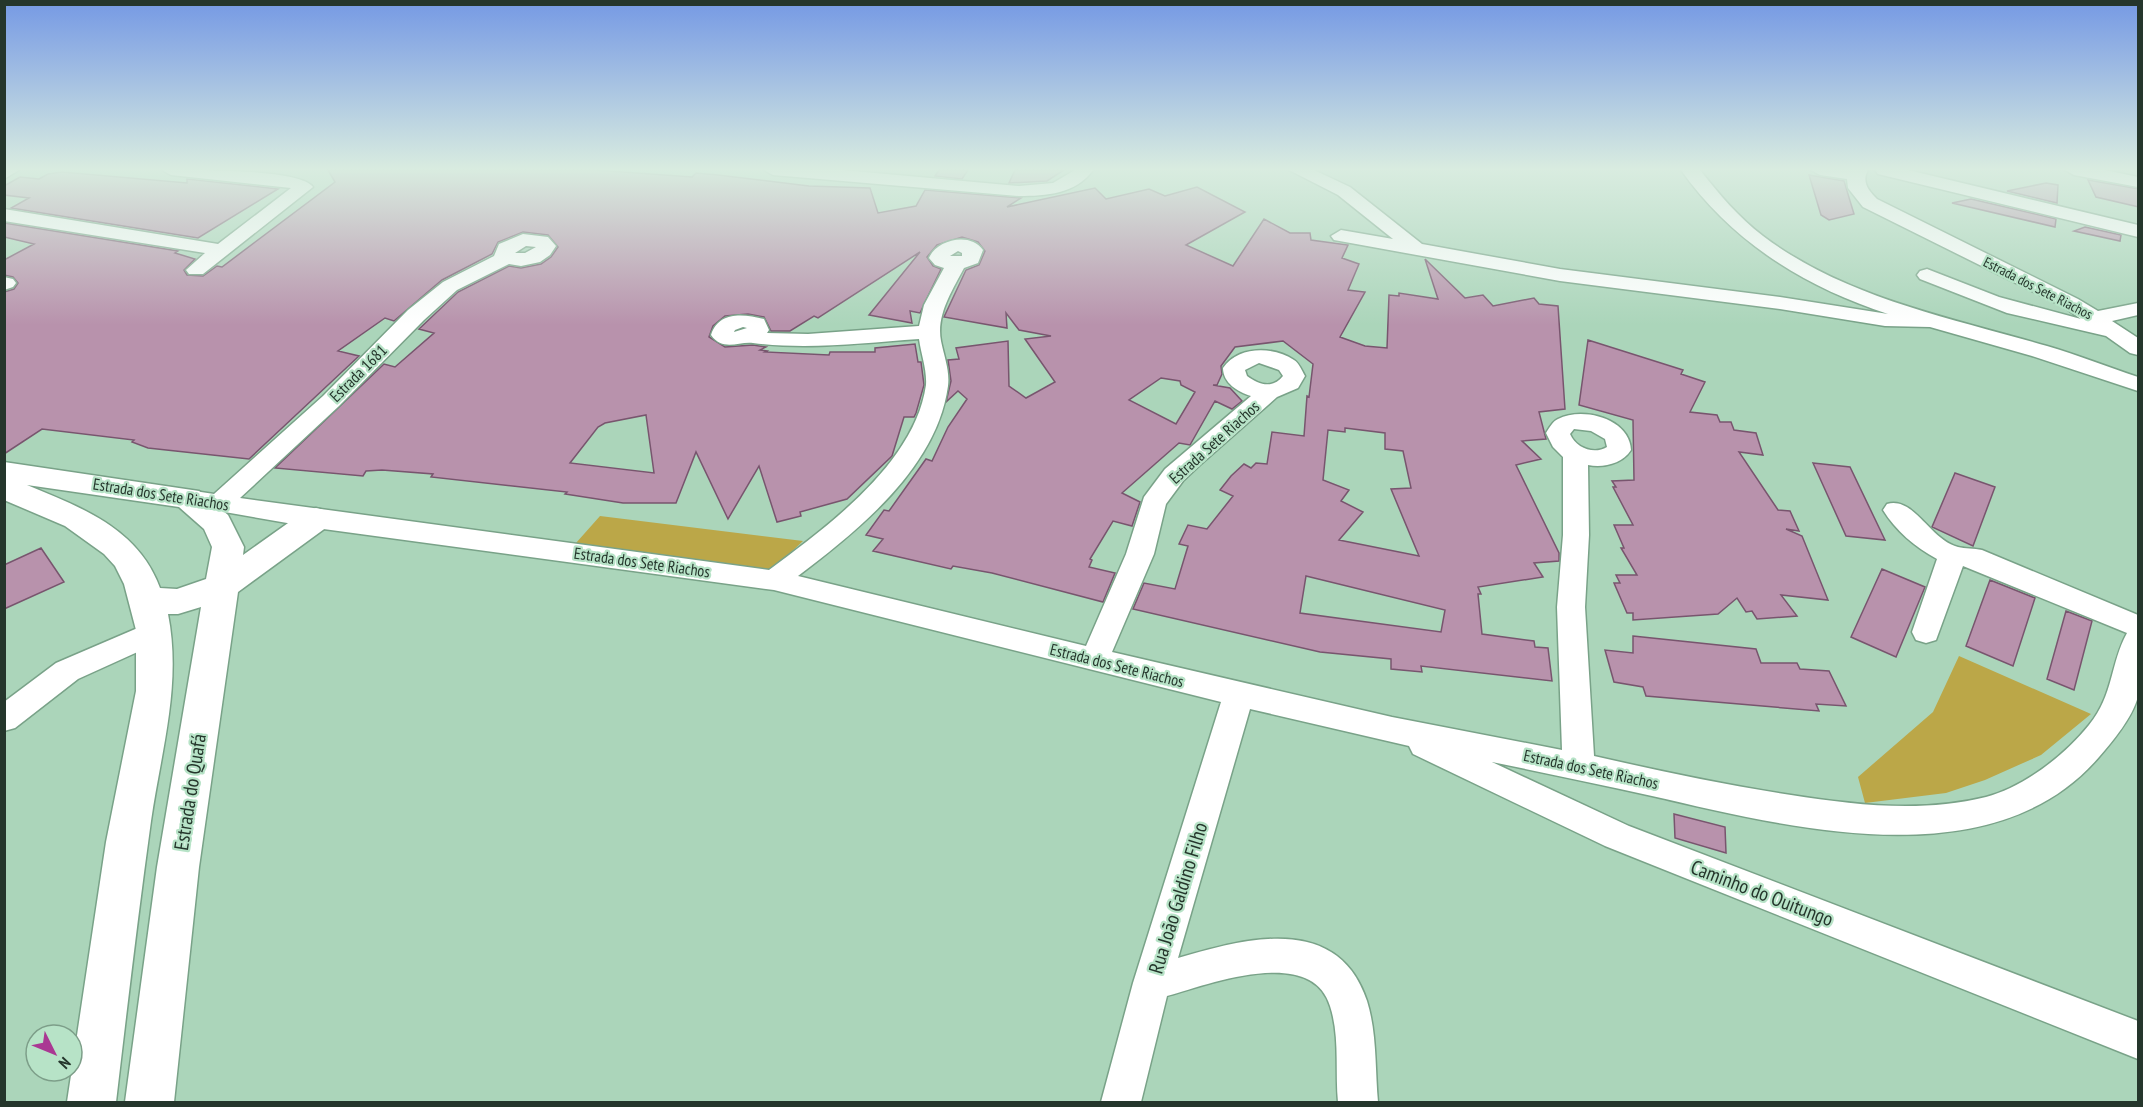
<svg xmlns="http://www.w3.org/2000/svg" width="2143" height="1107" font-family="'PT Sans Narrow',sans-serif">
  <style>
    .green { fill: #bba748 }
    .building { fill: #b892ac; stroke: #78556e; stroke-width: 1.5; fill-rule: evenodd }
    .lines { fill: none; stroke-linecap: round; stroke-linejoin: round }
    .minor-casing { stroke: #79a288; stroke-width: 3 }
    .major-casing { stroke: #79a288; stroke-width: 3 }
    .minor { fill: #fff; fill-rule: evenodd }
    .major { fill: #fff; fill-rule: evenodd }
    .labels { text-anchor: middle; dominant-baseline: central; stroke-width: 4.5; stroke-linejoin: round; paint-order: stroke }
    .far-street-label { font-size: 14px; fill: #25362c; stroke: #b7e3c7 }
    .street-label { font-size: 16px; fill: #25362c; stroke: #b7e3c7 }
    .near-street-label { font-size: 20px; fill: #25362c; stroke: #b7e3c7 }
  </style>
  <rect width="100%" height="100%" fill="#abd5ba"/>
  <path class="green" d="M600,516L803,541L769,573L576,543Z
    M1959,656L2091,714L2041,755L1985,780L1946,793L1865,803L1858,777L1933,712Z"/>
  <path class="building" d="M328,170H595L692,177L696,173L718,175L809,186L870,188L878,213L916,206L925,190L1021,198L1007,207L1095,188L1106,199L1149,189L1165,196L1197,187L1245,212L1186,245L1233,266L1264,219L1290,233H1310L1311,240L1348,245L1342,258L1359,264L1348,290L1365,292L1340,337L1365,346L1387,348L1389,295L1399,296V293L1438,299L1425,259L1465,298L1483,295L1493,306L1534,298L1539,304L1558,306L1565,409L1539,412L1546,439L1522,441L1541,459L1516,465L1559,553V561L1534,563L1543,577L1478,587L1481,594H1478L1482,634L1534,641L1535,647L1548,648L1552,681L1421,666L1422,672L1391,669V659L1320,652L1133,609L1144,583L1175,589L1188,546L1179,544L1188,525L1207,529L1233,496L1220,490L1231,476L1244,464L1251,468L1256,463L1267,464L1272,432L1304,436L1307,396L1309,397L1313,364L1283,341L1235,347L1221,366L1222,374L1217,385H1213L1230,388L1242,401L1232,409L1215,401L1190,445L1179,443L1122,493L1140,502L1132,526L1113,521L1090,559L1092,560L1089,567L1115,573L1103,602L992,573L953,566L951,569L873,551L883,539L866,535L884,510L889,511L926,459L932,461L948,427L967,399L958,391L946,402L951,381L948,360L959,359L956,348L1008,341L1009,386L1026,398L1055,382L1025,339L1051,336L1019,330L1006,313L1007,328L944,317L966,270L979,265L985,251L978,242L962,237L937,245L927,257L933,266L941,269L920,313L910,311L912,323L869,315L920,252L818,318L814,316L790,331H771L764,317L748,314L725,316L713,326L709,337L725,347L753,345L766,347L760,350L767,351L765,352L829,355L830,352H875V348L915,344L918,362H921L924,385L916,413L914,417H904L892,456L847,499L800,512L801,516L777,522L759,466L728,519L696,452L676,503H623L565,494L567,492L431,477L433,474L382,470L366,471L363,476L275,468L384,364L395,367L434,333L419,329L458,292L509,266L521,268L541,264L551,257L558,247L548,235L523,232L498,242L492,254L442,280L394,321L385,318L338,351L359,356L249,459L148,448L132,442L134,440L42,429L4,454V292L14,289L18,283L13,277L4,275V260L34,244L4,237V223L178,251L175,253L195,259L184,270L187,275L203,276L217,266L222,267L335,182ZM1161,378L1180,381L1181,385L1195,392L1176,424L1129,400ZM646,415L654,473L570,463L598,427L605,423ZM1345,428L1385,433V449L1403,451L1411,488L1391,489L1419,556L1339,540L1363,512L1341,501L1349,490L1323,480L1328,430L1345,432ZM1306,576L1445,610L1441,632L1300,613Z
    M939,170H968L962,179L935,176Z
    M1015,170H1064L1047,181L1009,183Z
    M62,172L187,183V179L278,189L198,238L11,208L29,198L4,195V186L20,177L39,179L48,174Z
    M1809,175L1844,181L1854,214L1829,220L1821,215Z
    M2088,180L2139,189V207L2096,197Z
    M2046,183L2058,185L2057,203L2007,191Z
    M1971,199L2056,219L2055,227L1952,203Z
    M2085,227L2121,235L2120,241L2074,231Z
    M1588,340L1683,370L1681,374L1705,382L1690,412L1717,415L1720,422H1731L1734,430L1756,433L1763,455L1739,452L1778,510L1790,511L1799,531L1786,529L1802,536L1828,600L1781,595L1797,616L1757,619L1752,611L1746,612L1737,598L1718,614L1633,620V613H1627L1614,583H1620L1616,575H1637L1621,548H1624L1614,525H1633L1613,487H1616L1612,481L1634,480L1633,420L1579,405Z
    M1813,463L1850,467L1885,540L1846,536Z
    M1955,473L1995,487L1973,546L1932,527Z
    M41,548L64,582L4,609V565Z
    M1882,569L1925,587L1896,657L1851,637Z
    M1990,580L2035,598L2013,666L1966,646Z
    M2066,611L2092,621L2074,690L2047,679Z
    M1633,636L1756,649L1761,663H1797L1800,669L1829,671L1846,706L1816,704L1819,711L1646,696L1643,687L1614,682L1605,650L1633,653Z
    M1674,814L1725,827L1726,853L1675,838Z"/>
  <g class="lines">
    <g class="minor-casing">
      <path id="minor" d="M4,170H19L4,179Z
        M162,170C188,170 300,168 313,187L203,274H189L186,270L205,253L4,221V209L218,244L291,188L171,175Z
        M764,170H842L1019,186L1053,183L1075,170H1093C1076,194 1046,196 1019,196L773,175Z
        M1289,170H1314L1350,187L1422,244L1560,269L1780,297L1888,314C1805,287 1732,242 1681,170H1700C1719,194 1738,217 1763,236C1845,298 1951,318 2047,346C2078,355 2108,367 2138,377V391L2032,356L1930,327L1885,326L1780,309L1560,281L1334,240L1331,236L1341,230L1393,239L1338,195Z
        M1811,170H1868C1861,182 1869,191 1877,199L2078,299L2098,311L2138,303V315L2112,321L2138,338V355L2130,353L2106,336L2007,313L1920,279L1917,275L1920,271L1927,269L1999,297L2081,319L2064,307L1863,207L1848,188L1847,179L1820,175Z
        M1875,170H1908L2138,225V237L1878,174Z
        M2065,170H2105L2138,177V187L2074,175Z
        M523,234L548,237L556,246L550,255L540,262L521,266L509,264L457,290L424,320L339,406L240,498L769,570C828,526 915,463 926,385C927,369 921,354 919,339C863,343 808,350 753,343C739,341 723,352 711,335C719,311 743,314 764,319L769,330L767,333L808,334L919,326L924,305L944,268L935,265L929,258C936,240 970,231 983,250L978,263L964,268C952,291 936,315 941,341C944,356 950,371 948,386C937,467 859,530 798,576L1086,646L1126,554L1144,497L1165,469L1251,396C1238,392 1223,383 1223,368C1238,346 1273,346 1294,360C1299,363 1302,371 1305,376L1298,388L1277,397L1200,465L1183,481L1166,504L1154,554L1112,652L1392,717L1562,750L1557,607L1563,535V457L1553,447L1546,433C1549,428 1553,421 1558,419C1583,406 1630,419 1631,450C1622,464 1603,468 1588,465L1589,535L1585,607L1594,756C1660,771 1725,785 1791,795C1856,805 1921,813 1986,797C2024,787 2065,755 2089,725C2114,694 2110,664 2127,633L1963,566L1936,640L1926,643L1916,640L1912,632L1937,559C1915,547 1896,531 1883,510L1887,504C1914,496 1930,540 1958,547C1965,549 1974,548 1982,550L2138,615C2138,638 2143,674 2138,696C2133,717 2113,741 2099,757C1993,881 1788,827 1652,796C1599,784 1545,773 1492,762L1629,826L2138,1021V1059L1605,846L1413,754L1409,746L1250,709L1178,958C1246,938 1338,913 1367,1001C1377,1033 1375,1069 1378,1102H1338C1335,1071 1340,1036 1330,1006C1312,945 1209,984 1167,996L1141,1102H1101L1133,983L1221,702L774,590L316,528L179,504L175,498L179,492L188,490L214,494L323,396L408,310L443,282L494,256L499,244ZM526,246L536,247L525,253H515ZM958,251L962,253V256H950ZM743,327L747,328L734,332L735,330ZM1259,363L1279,370L1283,376C1273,389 1259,385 1247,376L1245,370ZM1574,429L1591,431L1605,439L1607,447C1594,455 1576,448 1570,434Z
        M4,277L13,279L16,283L13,287L4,290Z
        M154,621L164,624L168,632L164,640L78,679L15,728L4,731V702L56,663Z"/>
    </g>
    <g class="major-casing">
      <path id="major" d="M4,462L199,491L228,515L244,547L243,555L305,511L316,508L327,511L332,519L327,527L238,592L199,867L174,1102H125L157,867L201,607L178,614H168C182,685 161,751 151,821C138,915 127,1008 116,1102H67L106,842L136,691V630L124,584L115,566L104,554L65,526L4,500ZM27,485L179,507L204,529L212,547L206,579L177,589L160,588C138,528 82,508 27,485Z"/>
    </g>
    <use href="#minor" class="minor"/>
    <use href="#major" class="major"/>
  </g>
  <linearGradient id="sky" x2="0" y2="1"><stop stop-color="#7599e4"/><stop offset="0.52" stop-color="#d9ece0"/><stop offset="1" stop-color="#d9ece0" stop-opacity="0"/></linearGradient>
  <rect width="2143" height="325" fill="url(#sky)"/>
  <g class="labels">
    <g class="far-street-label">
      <text transform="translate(2038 288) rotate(27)">Estrada dos Sete Riachos</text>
    </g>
    <g class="street-label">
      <text transform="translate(358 373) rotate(-45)">Estrada 1681</text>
      <text transform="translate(1214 442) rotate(-42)">Estrada Sete Riachos</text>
      <text transform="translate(161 494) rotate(9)">Estrada dos Sete Riachos</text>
      <text transform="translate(642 562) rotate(8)">Estrada dos Sete Riachos</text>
      <text transform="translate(1117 665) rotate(14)">Estrada dos Sete Riachos</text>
      <text transform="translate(1591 769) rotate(12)">Estrada dos Sete Riachos</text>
    </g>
    <g class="near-street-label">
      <text transform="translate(190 792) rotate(-81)">Estrada do Quafá</text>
      <text transform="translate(1762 893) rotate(21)">Caminho do Ouitungo</text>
      <text transform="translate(1178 898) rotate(-73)">Rua João Galdino Filho</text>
    </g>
  </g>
  <rect width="2143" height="1107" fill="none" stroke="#25362c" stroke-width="12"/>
  <g transform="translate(54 1053) rotate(133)"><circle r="28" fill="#b7e3c7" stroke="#7d9e89" stroke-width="1.5"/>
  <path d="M0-4.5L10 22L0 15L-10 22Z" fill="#aa3893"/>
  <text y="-9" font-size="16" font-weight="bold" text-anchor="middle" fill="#25362c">N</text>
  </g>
</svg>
